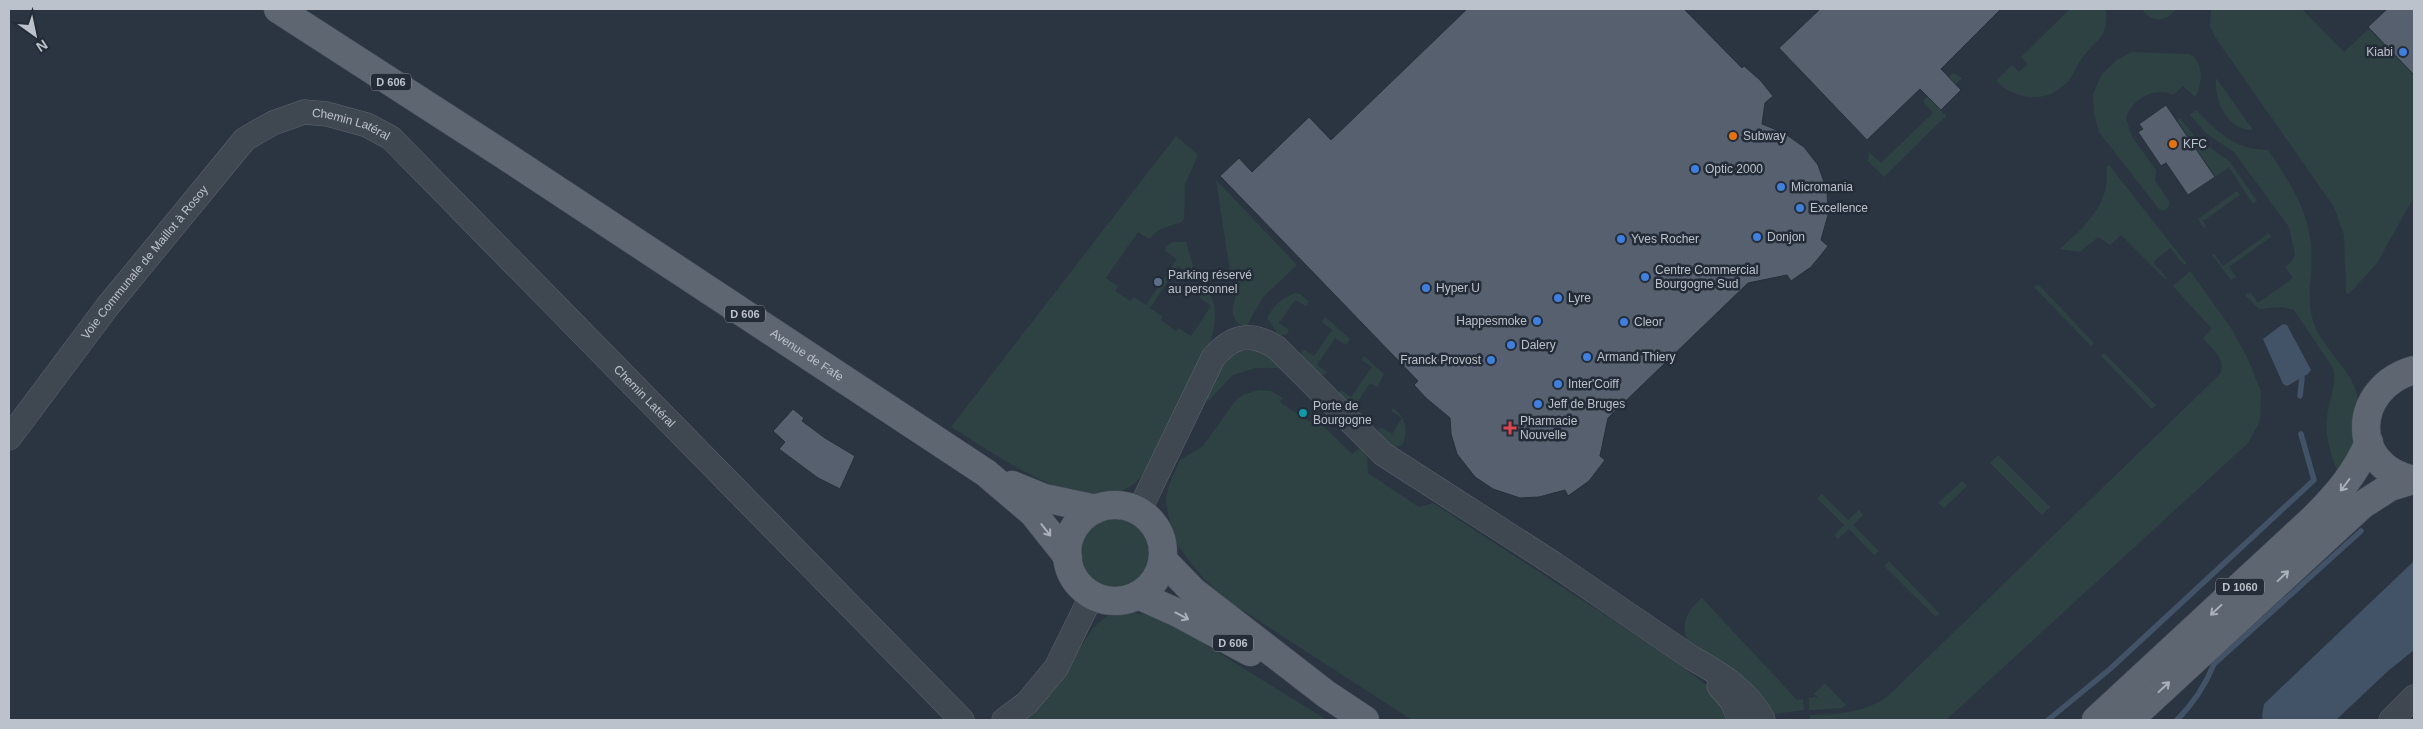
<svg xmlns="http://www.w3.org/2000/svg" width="2423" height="729" font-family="Helvetica,sans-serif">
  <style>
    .green { fill: #2e4243 }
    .water { fill: #425368 }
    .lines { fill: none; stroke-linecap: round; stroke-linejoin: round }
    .stream { stroke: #425368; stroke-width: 5.5 }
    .building { fill: #56606e; stroke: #252e39 }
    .minor-casing { stroke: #5d656f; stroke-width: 25 }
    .major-casing { stroke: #48505b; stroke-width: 29 }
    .minor { stroke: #3f4751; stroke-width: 24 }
    .major { stroke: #5d6671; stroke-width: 28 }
    .oneway { stroke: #a9b0b9 }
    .shop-dot { fill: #3f7fe0; stroke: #232c37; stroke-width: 2 }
    .food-dot { fill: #e8710a; stroke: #232c37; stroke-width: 2 }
    .service-dot { fill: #5c6f8a; stroke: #232c37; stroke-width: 2 }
    .culture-dot { fill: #0f9aa8; stroke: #232c37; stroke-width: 2 }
    .health-dot { fill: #e0444e; stroke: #232c37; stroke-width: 2 }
    .labels { text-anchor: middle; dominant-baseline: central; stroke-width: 5; stroke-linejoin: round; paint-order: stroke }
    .shield { fill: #232c37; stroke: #8e959f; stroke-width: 1 }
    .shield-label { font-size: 11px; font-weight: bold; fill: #bcc2cb }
    .poi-label { font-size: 12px; fill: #bcc2cb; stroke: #232c37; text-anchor: start }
    .street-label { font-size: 12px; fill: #bcc2cb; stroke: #232c37 }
  </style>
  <rect width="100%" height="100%" fill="#2b3541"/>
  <path class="green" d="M2070,9H2106C2108,40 2098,36 2082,58C2077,65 2074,74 2068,81C2048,104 2017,101 1996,81L2012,65L2019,72L2028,64L2021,57Z
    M2142,9H2176C2167,22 2151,23 2142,9Z
    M2211,9H2302L2344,52L2369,29L2414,75V197L2377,263L2349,294L2346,293L2344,235L2334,207L2215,37L2210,26Z
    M2132,52L2189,54C2204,60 2203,85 2195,97L2183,86L2173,95C2155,86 2132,99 2126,118L2132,137L2156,170L2155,181L2169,201V206L2165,211L2159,209L2099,132L2094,114L2093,94L2102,74L2118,59Z
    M1953,73L1962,78L1935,104L1946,116L1884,177L1868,161L1869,152L1881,163L1933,113L1923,101Z
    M2216,78L2253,130C2227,130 2214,101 2216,78Z
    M2196,110C2219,133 2233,149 2268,150C2288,180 2308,208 2311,246C2314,271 2305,295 2313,321C2322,350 2354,370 2358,400C2359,407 2357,415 2357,423C2355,444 2352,454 2337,470C2330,452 2325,437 2327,418C2328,402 2338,384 2333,368L2294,310L2282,307L2259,309L2245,295L2250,292L2258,303L2293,278L2285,267L2292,261L2295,255L2289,227L2234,152L2206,133L2190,115Z
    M2180,118L2195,137L2229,161L2257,201L2253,204L2229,167L2215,177L2176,121Z
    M1176,136L1198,155L1185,184L1184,219L1180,223C1167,226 1159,228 1149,239L1138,232L1106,278L1118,286L1115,291L1130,301L1134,297L1146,305L1177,259L1165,251V248L1172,242H1186L1193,266L1190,274L1178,266L1150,308L1162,316L1161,320L1176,331L1179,328L1191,336L1211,306L1200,298L1201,294L1207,293C1219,301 1215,327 1211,339C1203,361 1190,381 1180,401C1170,422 1154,463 1139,479C1132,487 1120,492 1110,495C1064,505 990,450 951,427Z
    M2109,165L2186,263L2184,265L2170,248L2153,262L2167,278L2166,280L2121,235L2110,245L2098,237L2080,252L2060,249C2084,227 2112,203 2106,167Z
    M1216,180L1297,265L1263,297L1246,327C1224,321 1235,299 1240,284L1231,278Z
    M2237,191L2240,195L2203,221L2206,227L2204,228L2198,219Z
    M2269,233L2271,237L2229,267L2236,277L2231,280L2212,255L2214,254L2223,266Z
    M2190,271L2231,328L2246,355L2261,391L2260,421L2248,443L1946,720H1810V715C1839,714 1866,713 1889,695L2220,374C2227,359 2212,349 2203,338L2212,329L2173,286Z
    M2038,284L2094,343L2091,346L2034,287Z
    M1295,293L1300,294L1309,302L1306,306L1295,300L1279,323L1289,330L1287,334L1279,336L1267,318C1272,307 1284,297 1295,293Z
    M1325,317L1350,339L1346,345L1335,338L1317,365L1327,372L1324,375H1321L1301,354L1303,349L1314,356L1332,330L1322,322Z
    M1256,350L1267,353L1282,368H1255L1233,375L1208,401L1204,399C1218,373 1221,351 1256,350Z
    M2104,353L2156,405L2152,409L2101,356Z
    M1364,356L1384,374L1377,387L1370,383L1354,407L1363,414L1362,418L1338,394L1341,390L1351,397L1372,367L1361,360Z
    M1259,390L1271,391L1283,398L1280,402L1309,422L1312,419L1320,423L1352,454L1360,448L1367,457L1368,473L1419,507L1433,503L1668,656L1715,692L1733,720H1412L1230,602L1203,578L1178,546L1168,515L1166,499L1169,485L1180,460L1203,446L1236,400L1245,394Z
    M1393,408C1406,417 1408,429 1403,444L1394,448L1378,431L1380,427L1392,434L1402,418L1391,411Z
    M1998,455L2050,507L2042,515L1990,463Z
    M1962,481L1967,486L1944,508L1938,503Z
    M1822,494L1848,520L1859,510L1863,515L1853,525L1879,551L1874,555L1849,529L1838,539L1834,535L1844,525L1817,498Z
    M1080 553a35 35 0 1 1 70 0a35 35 0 1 1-70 0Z
    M1889,561L1940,614L1936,617L1884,566Z
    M1702,598L1797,700L1803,699L1804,710L1767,715L1689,644C1680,625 1686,611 1702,598Z
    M1125,613L1145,614L1177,627L1327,720H1023L1051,694L1093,628L1107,616Z
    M1825,683L1846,705L1842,708L1809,710V698L1818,697L1814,694Z"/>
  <path class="water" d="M2283,324L2287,325L2311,370L2308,374L2287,386L2283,384L2263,339Z
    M2414,561V650L2388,671L2336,720H2263L2262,716L2264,704Z"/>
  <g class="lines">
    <path class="stream" d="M2300,396L2302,378
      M2048,720L2110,669L2314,480L2301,434
      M2177,720C2194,703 2205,686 2214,664L2361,531"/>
  </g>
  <path class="building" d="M1467,9H1684L1742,68L1744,66L1760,80L1773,96L1765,103L1762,124L1784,133L1804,147L1818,165L1827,190L1828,215L1821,240L1828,246L1821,255L1811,267L1791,281L1787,275L1748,283L1608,418L1600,456L1605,460L1589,481L1568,496L1565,490L1539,497L1520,498L1493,489L1475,477L1457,454L1451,434L1450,418L1426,398L1414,385L1418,381L1220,176L1239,158L1252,172L1309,117L1331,140Z
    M1820,9H2001L1941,69L1961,90L1941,110L1920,89L1867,140L1779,48Z
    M2387,9H2414V75L2368,27Z
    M2166,105L2215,177L2188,195L2166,163L2161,166L2138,132L2143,129L2139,124Z
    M793,409L804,418L802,421L825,438L855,456L840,489L818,478L779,449L785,442L773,431Z"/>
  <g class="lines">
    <g class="minor-casing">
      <g id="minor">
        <path id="s1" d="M9,438L107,307L245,139L273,123L304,112L327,114L367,125L391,138L962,720"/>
        <path d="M1139,511L1213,358C1232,335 1251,331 1277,348L1383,454L1554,564L1692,658C1719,673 1749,691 1763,720"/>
        <path d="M1719,686L1732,701L1740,720"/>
        <path d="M1004,720L1027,703L1056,668L1092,595"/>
        <path d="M2391,720L2414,697"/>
      </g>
    </g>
    <g class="major-casing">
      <g id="major">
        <path id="s2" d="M278,9L504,155L986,473L1033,513L1068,557"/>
        <path d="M2414,370C2351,388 2349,467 2414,480"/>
        <path d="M1012,485L1044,498L1096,509"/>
        <circle cx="1115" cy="553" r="48"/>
        <path d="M1163,560L1193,591L1326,694L1365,720"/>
        <path d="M1138,595L1178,613L1250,652"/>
        <path d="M2096,720L2314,518C2337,495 2356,473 2369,442"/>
        <path d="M2129,720L2362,505L2390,487L2413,480"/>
      </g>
    </g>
    <use href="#minor" class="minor"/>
    <use href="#major" class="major"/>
  </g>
  <defs><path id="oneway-shaft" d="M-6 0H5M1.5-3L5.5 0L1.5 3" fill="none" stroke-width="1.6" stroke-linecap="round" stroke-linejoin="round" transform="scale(1.25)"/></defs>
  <g class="oneway">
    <use href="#oneway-shaft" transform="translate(2345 485) rotate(127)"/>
    <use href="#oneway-shaft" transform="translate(1046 530) rotate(52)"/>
    <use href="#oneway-shaft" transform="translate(2283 576) rotate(-43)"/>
    <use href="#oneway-shaft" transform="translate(2216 610) rotate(137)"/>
    <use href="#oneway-shaft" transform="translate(1182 616) rotate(28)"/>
    <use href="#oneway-shaft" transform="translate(2164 687) rotate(-43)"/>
  </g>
  <g class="shop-dot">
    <circle cx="2403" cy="52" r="5"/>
    <circle cx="1695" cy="169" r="5"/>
    <circle cx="1781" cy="187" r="5"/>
    <circle cx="1800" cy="208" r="5"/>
    <circle cx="1757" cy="237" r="5"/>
    <circle cx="1621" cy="239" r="5"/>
    <circle cx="1645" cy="277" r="5"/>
    <circle cx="1426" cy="288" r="5"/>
    <circle cx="1558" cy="298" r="5"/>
    <circle cx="1537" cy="321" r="5"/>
    <circle cx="1624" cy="322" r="5"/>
    <circle cx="1511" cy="345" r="5"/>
    <circle cx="1587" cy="357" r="5"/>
    <circle cx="1491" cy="360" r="5"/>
    <circle cx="1558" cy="384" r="5"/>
    <circle cx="1538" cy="404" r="5"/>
  </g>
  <g class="food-dot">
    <circle cx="1733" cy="136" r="5"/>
    <circle cx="2173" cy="144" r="5"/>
  </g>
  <circle class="service-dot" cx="1158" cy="282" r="5"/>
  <circle class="culture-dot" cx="1303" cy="413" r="5"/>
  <path class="health-dot" d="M1507.5 420.5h5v5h5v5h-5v5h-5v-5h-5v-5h5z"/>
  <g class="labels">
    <g class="shield">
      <rect x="371" y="73.5" width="40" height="17" rx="4"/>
      <rect x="725" y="305.5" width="40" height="17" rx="4"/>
      <rect x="2216" y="578.5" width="48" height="17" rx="4"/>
      <rect x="1213" y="634.5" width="40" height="17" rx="4"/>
    </g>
    <g class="shield-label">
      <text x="391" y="82">D 606</text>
      <text x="745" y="314">D 606</text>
      <text x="2240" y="587">D 1060</text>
      <text x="1233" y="643">D 606</text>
    </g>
    <g class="poi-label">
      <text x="2393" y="52" text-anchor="end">Kiabi</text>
      <text x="1743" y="136">Subway</text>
      <text x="2183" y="144">KFC</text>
      <text x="1705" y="169">Optic 2000</text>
      <text x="1791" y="187">Micromania</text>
      <text x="1810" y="208">Excellence</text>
      <text x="1767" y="237">Donjon</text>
      <text x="1631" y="239">Yves Rocher</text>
      <text x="1655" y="270">Centre Commercial<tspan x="1655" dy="14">Bourgogne Sud</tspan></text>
      <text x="1168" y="275">Parking réservé<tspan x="1168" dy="14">au personnel</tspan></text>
      <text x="1436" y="288">Hyper U</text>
      <text x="1568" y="298">Lyre</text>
      <text x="1527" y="321" text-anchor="end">Happesmoke</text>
      <text x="1634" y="322">Cleor</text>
      <text x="1521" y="345">Dalery</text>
      <text x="1597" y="357">Armand Thiery</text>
      <text x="1481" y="360" text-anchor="end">Franck Provost</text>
      <text x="1568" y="384">Inter'Coiff</text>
      <text x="1548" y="404">Jeff de Bruges</text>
      <text x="1313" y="406">Porte de<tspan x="1313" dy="14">Bourgogne</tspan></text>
      <text x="1520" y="421">Pharmacie<tspan x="1520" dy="14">Nouvelle</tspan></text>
    </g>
    <g class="street-label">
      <text stroke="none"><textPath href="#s1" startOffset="495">Chemin Latéral</textPath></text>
      <text stroke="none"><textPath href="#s1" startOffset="222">Voie Communale de Maillot à Rosoy</textPath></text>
      <text stroke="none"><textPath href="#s2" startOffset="632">Avenue de Fafe</textPath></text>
      <text stroke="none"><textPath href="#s1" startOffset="900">Chemin Latéral</textPath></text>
    </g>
  </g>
  <rect width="2423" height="729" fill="none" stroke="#bcc2cb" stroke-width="20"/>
  <g transform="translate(35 35) rotate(147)" stroke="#232c37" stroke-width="4" paint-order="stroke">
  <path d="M0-4L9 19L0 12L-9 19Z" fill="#bcc2cb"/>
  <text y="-8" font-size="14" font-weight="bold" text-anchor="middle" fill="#bcc2cb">N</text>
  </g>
</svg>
